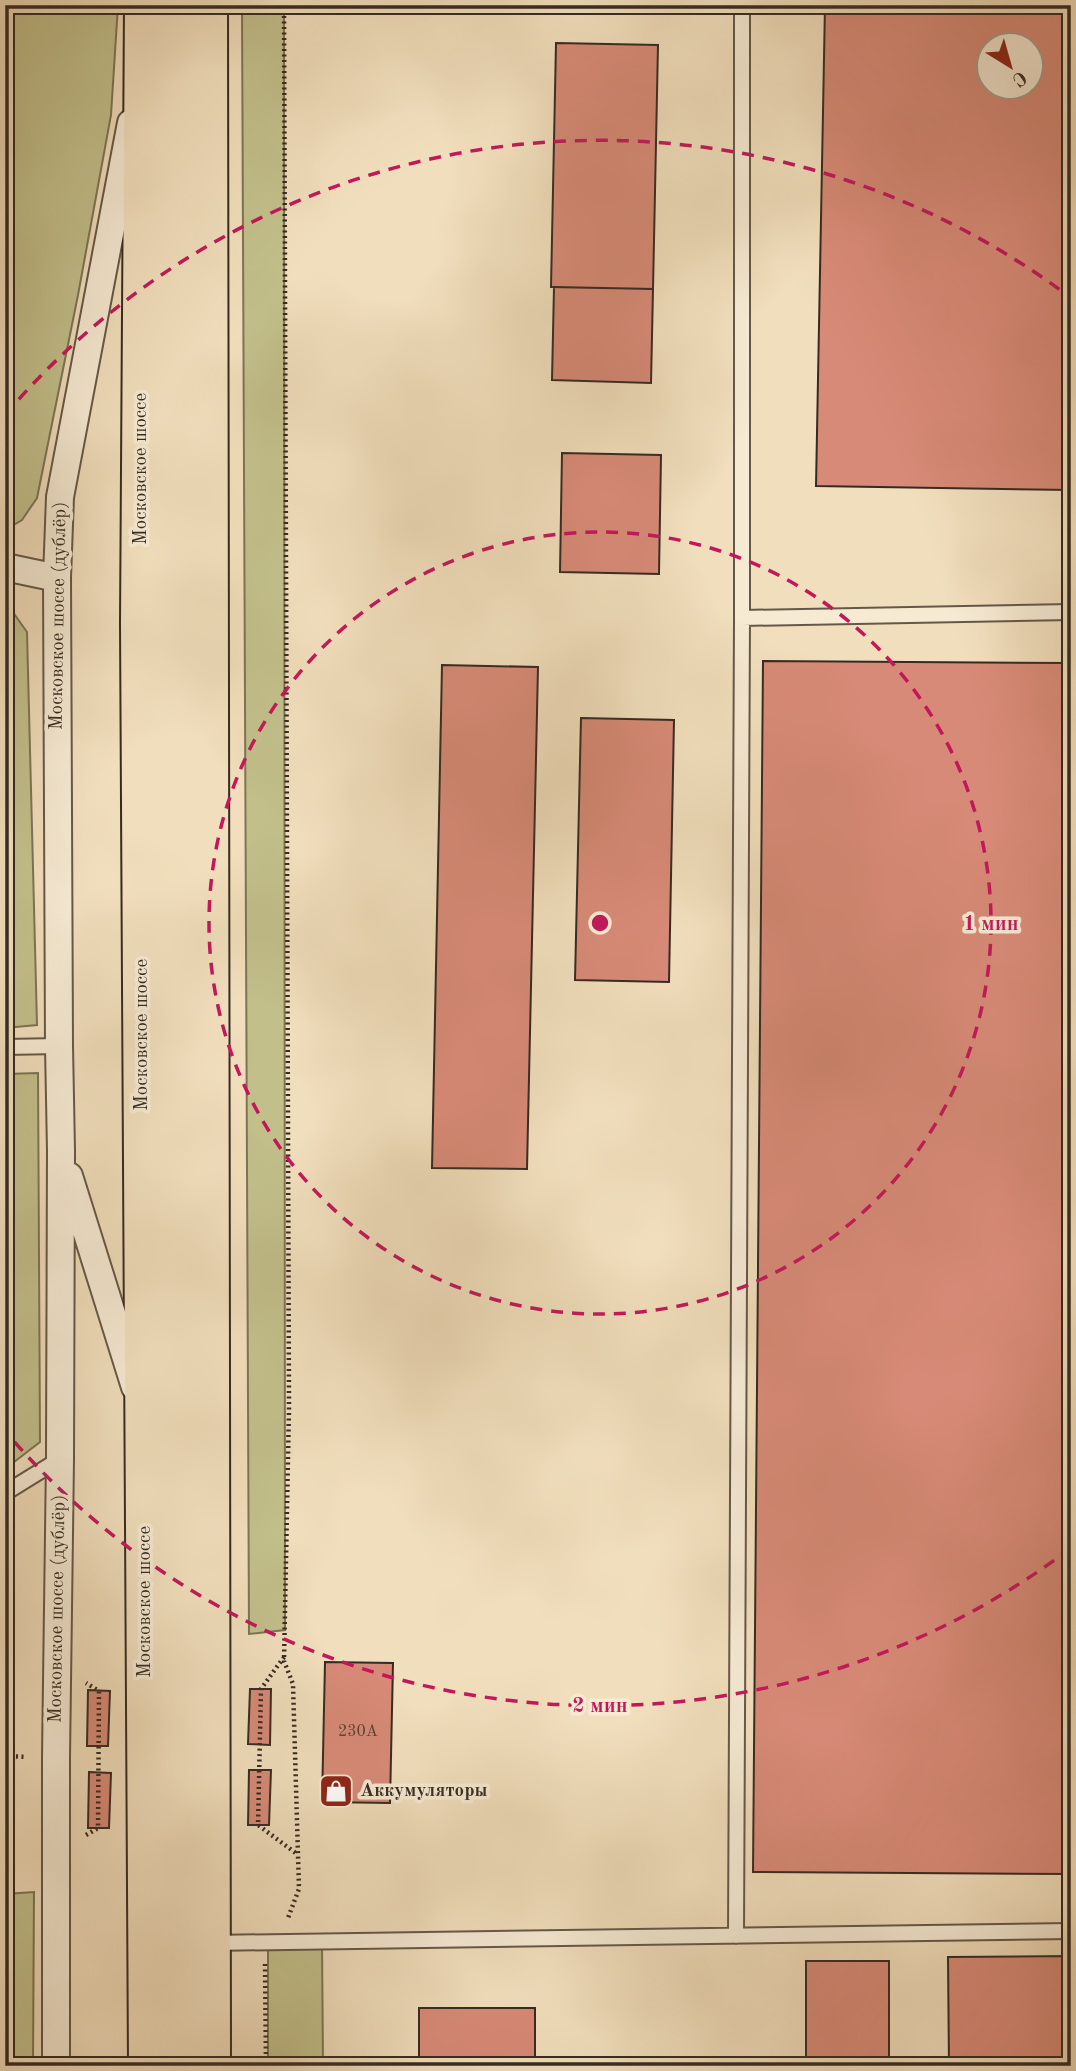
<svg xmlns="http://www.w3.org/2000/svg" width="1076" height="2071" font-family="'Old Standard TT',serif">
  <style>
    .green { fill: #c2bf8b; stroke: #7c7556; stroke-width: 2 }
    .building { fill: #d78a77; stroke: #362b22; stroke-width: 2; fill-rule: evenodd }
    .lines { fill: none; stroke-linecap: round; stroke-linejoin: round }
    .lane-casing { stroke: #655848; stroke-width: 18 }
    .street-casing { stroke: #655848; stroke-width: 30 }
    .primary-casing { stroke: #362b22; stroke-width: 42 }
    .path { stroke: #362b22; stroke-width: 4.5; stroke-dasharray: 2 3.5; stroke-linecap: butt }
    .lane { stroke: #f6ead3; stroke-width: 14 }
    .street { stroke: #f6ead3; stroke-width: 26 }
    .primary { stroke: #f1debc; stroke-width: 38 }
    .ring { fill: none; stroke: #c2185b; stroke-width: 3.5; stroke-dasharray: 12 9 }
    .labels { text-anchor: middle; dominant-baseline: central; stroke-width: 7; stroke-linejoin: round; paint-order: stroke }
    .number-label { font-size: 16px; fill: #5e4337 }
    .street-label { font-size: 19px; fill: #362b22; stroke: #f6ead3 }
    .poi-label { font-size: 19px; font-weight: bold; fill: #362b22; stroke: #f6ead3; text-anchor: start }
    .centre { fill: #c2185b; stroke: #f6ead3; stroke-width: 3.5 }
    .ring-label { font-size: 21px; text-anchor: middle; font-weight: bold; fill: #c2185b; stroke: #f6ead3; stroke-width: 7; stroke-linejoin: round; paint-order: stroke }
  </style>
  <rect width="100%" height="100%" fill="#f1debc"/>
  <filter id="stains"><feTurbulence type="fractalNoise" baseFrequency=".00286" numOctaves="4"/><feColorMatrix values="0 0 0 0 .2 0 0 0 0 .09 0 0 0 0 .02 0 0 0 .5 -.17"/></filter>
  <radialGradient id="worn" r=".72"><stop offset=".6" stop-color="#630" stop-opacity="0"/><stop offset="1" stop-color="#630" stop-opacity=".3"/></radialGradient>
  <path class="green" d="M5,5H118L111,115L78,295L37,498L22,520L5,530Z
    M242,5H284L285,1630L249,1634Z
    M5,601L27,632L37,1025L5,1028Z
    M38,1073L40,1442L5,1469V1074Z
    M34,1892L33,2066H5V1894Z
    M322,1941L323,2066H268V1942Z"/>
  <path class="building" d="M825,5L1071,8V490L816,486ZM988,46H1030V88H988Z
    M556,43L658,45L653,289L551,287Z
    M554,287L653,289L651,383L552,380Z
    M562,453L661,455L659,574L560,572Z
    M763,661L1071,663V1874L753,1872Z
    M442,665L538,667L527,1169L432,1168Z
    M581,718L674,720L669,982L575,980Z
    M325,1662L393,1663L390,1803L322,1802Z
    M250,1689H271L270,1745L248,1744Z
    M88,1690L110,1691L108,1746H87Z
    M249,1770H271L269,1825H248Z
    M89,1772L111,1773L109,1828H88Z
    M1071,1956V2066H949L948,1957Z
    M806,1961H889V2066H806Z
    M419,2008H535V2066H419Z"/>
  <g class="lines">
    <g class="lane-casing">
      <path id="lane" d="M742,618L1071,612
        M5,1047L59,1046
        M5,1493L60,1459
        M736,1936L742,618V5
        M211,1943L1071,1931"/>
    </g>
    <g class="street-casing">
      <path id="street" d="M5,567L57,578
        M69,1176L135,1387
        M56,2066V1757L60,1459L61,1151L59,1046L57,578L60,497L131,123"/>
    </g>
    <g class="primary-casing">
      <path id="primary" d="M144,5L140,623L148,2066
        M172,5L178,1524V2066
        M208,5L211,2066"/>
    </g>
    <path class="path" d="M284,5L289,1408L284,1661L293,1684L299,1889L288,1918
      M284,1657L261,1689L258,1825L297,1854
      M5,1756L27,1757
      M86,1835L98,1828L99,1691L86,1683
      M265,1964L266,2066"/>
    <use href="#lane" class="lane"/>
    <use href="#street" class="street"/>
    <use href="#primary" class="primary"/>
  </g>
  <g class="ring">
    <circle cx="600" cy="923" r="391"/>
    <path d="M1071 1548A782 782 0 0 1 5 1431M5 415A782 782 0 0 1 1071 298"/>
  </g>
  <defs>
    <g id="shop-square" transform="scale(1.75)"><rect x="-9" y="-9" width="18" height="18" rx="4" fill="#8f2418" stroke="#f6ead3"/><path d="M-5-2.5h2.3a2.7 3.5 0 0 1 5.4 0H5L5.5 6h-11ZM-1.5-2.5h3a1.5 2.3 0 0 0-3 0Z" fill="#fff"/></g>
  </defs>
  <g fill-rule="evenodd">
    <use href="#shop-square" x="336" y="1791"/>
  </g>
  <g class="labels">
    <g class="number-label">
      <text x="358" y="1732">230A</text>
    </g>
    <g class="street-label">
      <text transform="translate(141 469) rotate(-90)">Московское шоссе</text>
      <text transform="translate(59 616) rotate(-89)">Московское шоссе (дублёр)</text>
      <text transform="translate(142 1035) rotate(-90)">Московское шоссе</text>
      <text transform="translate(145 1602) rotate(-90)">Московское шоссе</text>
      <text transform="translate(58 1609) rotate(-89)">Московское шоссе (дублёр)</text>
    </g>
    <g class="poi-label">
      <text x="360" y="1791">Аккумуляторы</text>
    </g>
  </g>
  <circle cx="600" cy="923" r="10" class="centre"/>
  <g class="ring-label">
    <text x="991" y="930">1 мин</text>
    <text x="600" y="1712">2 мин</text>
  </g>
  <rect width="1076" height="2071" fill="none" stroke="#f1debc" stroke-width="28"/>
  <rect x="7" y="7" width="1062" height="2057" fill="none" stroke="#362b22" stroke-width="3.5"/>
  <rect x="14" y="14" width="1048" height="2043" fill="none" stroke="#362b22" stroke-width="2"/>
  <g transform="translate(1010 66) rotate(143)"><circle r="33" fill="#f6ead3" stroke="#a99e8c" stroke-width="2"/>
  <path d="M0-5L12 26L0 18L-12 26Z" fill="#8f2418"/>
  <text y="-10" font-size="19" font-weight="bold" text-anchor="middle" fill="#362b22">С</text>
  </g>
  <rect width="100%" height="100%" filter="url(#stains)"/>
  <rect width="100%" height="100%" fill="url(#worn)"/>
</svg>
